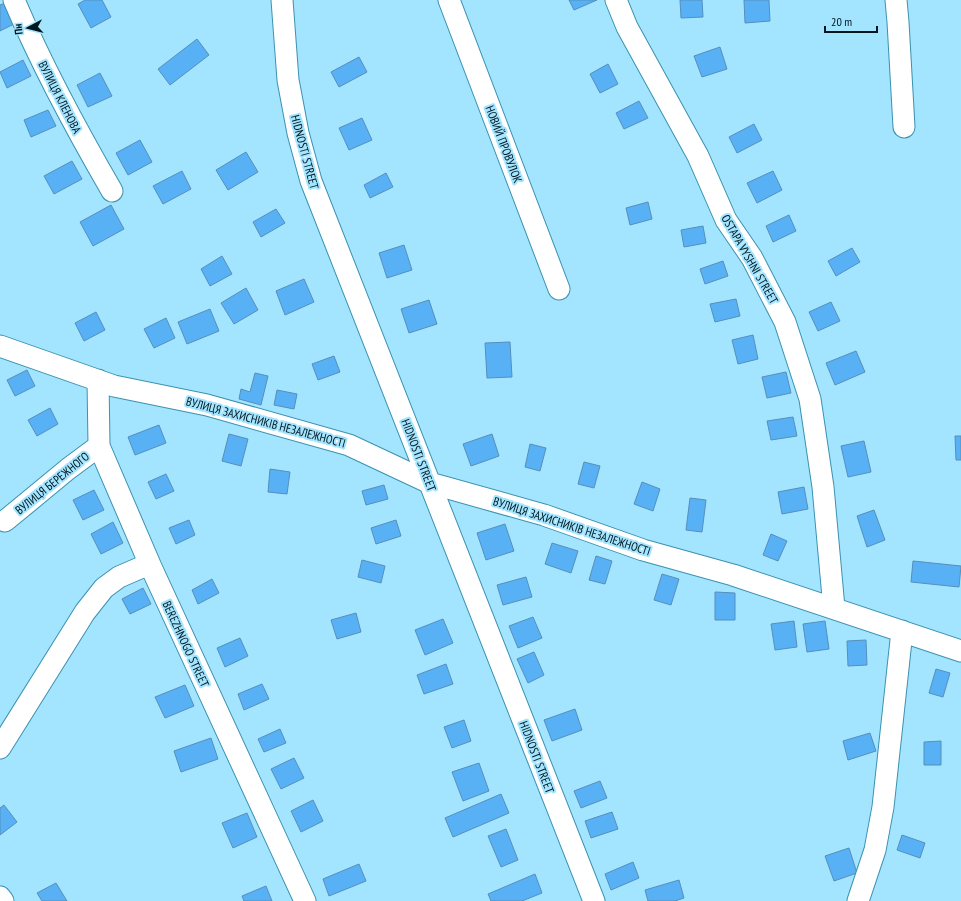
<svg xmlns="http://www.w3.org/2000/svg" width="961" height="901" font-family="'PT Sans Narrow',sans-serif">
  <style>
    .building { fill: #59b1f5; stroke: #558fbd }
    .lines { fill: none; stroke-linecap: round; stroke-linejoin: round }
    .minor-casing { stroke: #3b92b0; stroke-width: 23 }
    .minor { stroke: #fff; stroke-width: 21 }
    .labels { text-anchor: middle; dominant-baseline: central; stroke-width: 4; stroke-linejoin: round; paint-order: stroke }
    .street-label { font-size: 12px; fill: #001720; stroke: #a3e4fe }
  </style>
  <rect width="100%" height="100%" fill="#a3e4fe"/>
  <path class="building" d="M85,0H102L111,17L91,28L78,4Z
    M569,0H597L574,10Z
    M680,0H702L703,17L681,18Z
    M744,0H769L770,21L745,23Z
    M5,3L14,24L0,31V5Z
    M197,39L209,55L170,85L158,69Z
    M720,47L727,69L702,77L694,56Z
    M359,57L367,72L339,87L331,72Z
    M23,60L31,76L7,88L0,72Z
    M608,64L618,84L600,93L590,74Z
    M100,73L112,96L88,107L77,85Z
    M639,101L648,118L624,129L616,113Z
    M48,110L56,126L31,137L24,120Z
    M362,118L372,140L349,150L339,128Z
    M754,124L762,140L737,153L729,137Z
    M140,140L152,162L128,175L116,153Z
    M246,152L258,172L228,190L216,170Z
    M72,161L82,179L54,194L44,176Z
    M182,171L191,189L163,204L153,186Z
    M773,171L782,190L757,203L747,183Z
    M386,173L393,187L370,198L364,185Z
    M648,202L652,219L630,225L626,208Z
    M111,205L124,229L93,246L80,222Z
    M276,209L285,223L261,237L253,222Z
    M789,215L796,231L773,242L766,226Z
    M703,226L706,243L684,247L681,230Z
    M404,245L412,270L387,278L379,253Z
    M852,248L860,262L836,276L828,261Z
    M222,256L232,274L210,286L201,269Z
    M723,261L728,276L705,284L700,269Z
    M304,279L314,302L285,315L276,291Z
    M246,288L258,310L234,324L221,303Z
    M736,299L740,316L715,322L710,304Z
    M429,300L437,324L409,333L401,309Z
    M831,302L840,321L818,331L809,312Z
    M210,309L219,331L187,344L178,322Z
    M96,312L105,330L84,341L75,323Z
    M166,318L175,338L154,348L144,329Z
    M753,335L758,359L738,364L732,340Z
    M510,342L512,377L487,378L485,343Z
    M856,351L865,372L835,385L826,363Z
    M334,356L340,372L318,380L312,364Z
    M27,370L35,386L15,396L7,380Z
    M786,372L791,393L767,398L762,377Z
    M255,373L268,376L261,405L239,399L241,389L250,392Z
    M277,390L297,394L294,409L274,405Z
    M50,408L58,424L37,436L28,420Z
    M793,417L797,436L771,440L767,421Z
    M159,425L166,443L135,455L128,437Z
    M229,434L248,439L241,466L222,461Z
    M492,434L499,456L471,466L463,444Z
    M955,436H961V460H956Z
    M864,441L871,472L848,477L841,446Z
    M530,444L546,448L540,471L525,467Z
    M584,462L600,466L594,488L578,484Z
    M270,469L290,472L287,494L268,492Z
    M166,474L174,491L156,499L148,482Z
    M642,482L660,489L653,511L634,504Z
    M384,485L388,499L366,505L362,491Z
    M804,487L808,509L782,514L778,492Z
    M94,490L104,510L83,520L73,500Z
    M690,498L706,500L702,532L686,530Z
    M874,510L885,540L867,547L857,516Z
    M189,520L195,535L176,544L169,528Z
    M396,520L401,536L376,544L371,528Z
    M113,522L123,543L101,554L91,534Z
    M505,524L514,551L486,560L477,533Z
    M771,534L787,541L778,561L763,555Z
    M552,543L578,551L571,573L545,564Z
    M596,556L612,561L605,584L589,580Z
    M362,560L385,566L381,583L358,577Z
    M913,561L961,566L959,587L911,582Z
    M662,574L679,579L671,605L654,600Z
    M526,577L532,597L503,605L497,585Z
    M212,579L219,593L198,604L192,590Z
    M143,588L151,604L130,614L122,599Z
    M715,592L735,593V620H715Z
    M356,613L361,632L337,639L331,620Z
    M533,617L542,638L518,648L509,626Z
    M443,619L453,643L425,655L415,630Z
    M794,621L797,647L775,650L771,624Z
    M825,621L829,649L807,652L803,624Z
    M240,638L248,656L225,667L217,648Z
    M866,640L867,665L848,666L847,641Z
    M534,652L544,675L528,683L517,659Z
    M446,664L453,684L424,694L417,675Z
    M936,669L950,673L943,697L929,693Z
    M262,684L269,699L244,710L238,694Z
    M185,685L194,706L165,718L155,697Z
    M575,709L582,730L552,741L544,720Z
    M464,720L471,741L452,748L444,727Z
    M280,729L286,743L264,752L258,739Z
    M870,733L876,751L848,760L843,741Z
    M211,738L218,759L181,772L174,751Z
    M941,741V765H924V742Z
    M294,758L304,778L281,789L271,769Z
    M479,763L489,791L463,801L452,772Z
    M600,781L607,798L581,808L574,791Z
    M501,794L509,813L453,837L445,818Z
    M313,800L323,821L301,832L291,811Z
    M4,805L17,822L0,835V808Z
    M612,812L618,829L591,838L585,821Z
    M247,813L257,837L233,848L222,823Z
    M506,829L518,860L501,867L488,836Z
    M902,835L925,843L920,858L897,850Z
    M849,848L857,873L834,881L825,856Z
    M633,862L639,878L611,890L605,874Z
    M359,864L366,881L329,896L323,879Z
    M535,874L542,893L522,901H491L488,894Z
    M679,880L684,898L675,901H648L645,890Z
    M56,883L67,901H42L37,893Z
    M266,886L272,901H244L242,896Z"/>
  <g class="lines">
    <g class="minor-casing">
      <path id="minor" d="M14,0C42,66 76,129 112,191
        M282,0L288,80L298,133L311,181L594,901
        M449,0L559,289
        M616,0L627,27L698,156L726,220L752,258L785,322L810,399L823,487L834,608
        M896,0L898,22L904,127
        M0,346L114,386L207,405L349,445L430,483L544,515L643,550L733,575L961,651
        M98,380L99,446L151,567L305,901
        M5,521L68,469L99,446
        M0,748L85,612L104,588L119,577L149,564
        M0,897L3,901
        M858,901L875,850L883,807L902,631"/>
    </g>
    <use href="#minor" class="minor"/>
  </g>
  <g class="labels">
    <g class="street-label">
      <text transform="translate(60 97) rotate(63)">ВУЛИЦЯ КЛЕНОВА</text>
      <text transform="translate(504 144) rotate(69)">НОВИЙ ПРОВУЛОК</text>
      <text transform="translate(305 152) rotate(75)">HIDNOSTI STREET</text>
      <text transform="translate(750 259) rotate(60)">OSTAPA VYSHNI STREET</text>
      <text transform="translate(266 422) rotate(15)">ВУЛИЦЯ ЗАХИСНИКІВ НЕЗАЛЕЖНОСТІ</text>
      <text transform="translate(419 455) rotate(69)">HIDNOSTI STREET</text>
      <text transform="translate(52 483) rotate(-39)">ВУЛИЦЯ БЕРЕЖНОГО</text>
      <text transform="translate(572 526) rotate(18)">ВУЛИЦЯ ЗАХИСНИКІВ НЕЗАЛЕЖНОСТІ</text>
      <text transform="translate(186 644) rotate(65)">BEREZHNOGO STREET</text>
      <text transform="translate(537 757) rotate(69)">HIDNOSTI STREET</text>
    </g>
  </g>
  <g transform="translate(28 28) rotate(263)" stroke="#a3e4fe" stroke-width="3" paint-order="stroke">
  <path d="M0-3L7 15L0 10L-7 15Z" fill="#001720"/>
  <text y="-6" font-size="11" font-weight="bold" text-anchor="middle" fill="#001720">Пн</text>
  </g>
  <path d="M825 26v6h52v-6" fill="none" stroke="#001720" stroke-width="2"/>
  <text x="831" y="26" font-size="12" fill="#001720" stroke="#a3e4fe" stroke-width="3" paint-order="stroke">20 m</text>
</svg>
